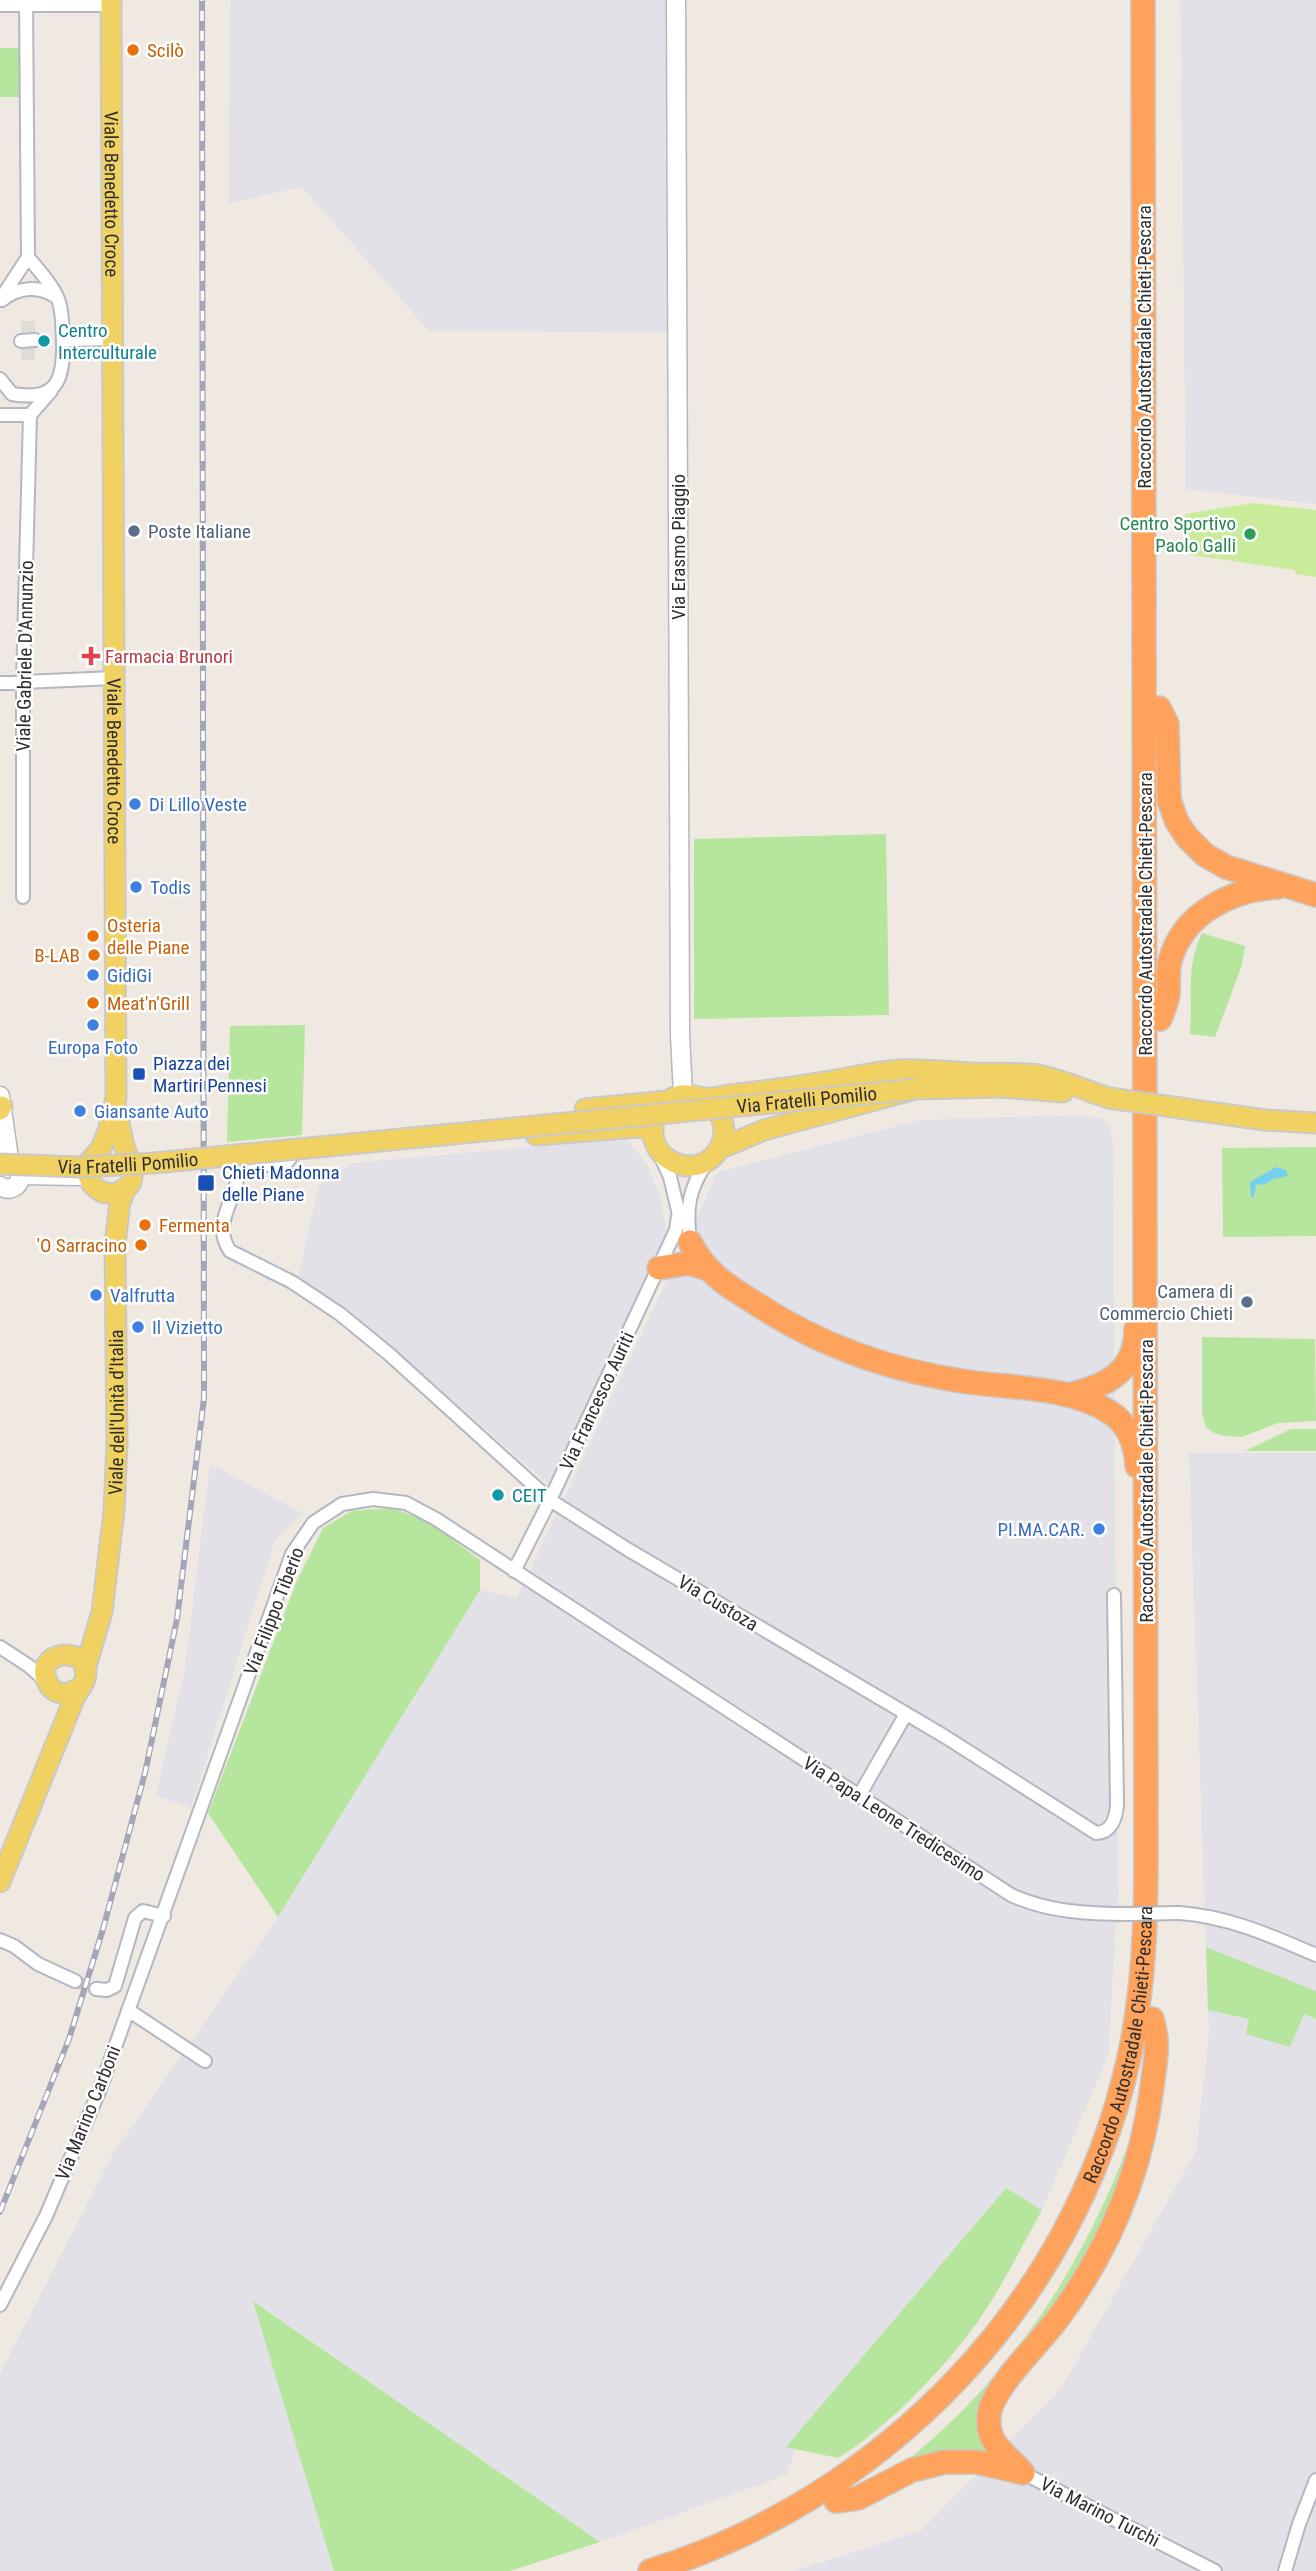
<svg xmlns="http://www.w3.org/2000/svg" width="1316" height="2571" font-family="'Roboto Condensed',sans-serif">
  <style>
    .industrial { fill: #e3e1e8 }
    .green { fill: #b6e59e }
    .pitch { fill: #c9ec9a }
    .plaza { fill: #dfdcd8 }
    .water { fill: #75cff0 }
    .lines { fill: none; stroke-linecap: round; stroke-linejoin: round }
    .street-tunnel { stroke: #c8c4bd; stroke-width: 12; stroke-dasharray: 12 6; stroke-linecap: butt }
    .street-casing { stroke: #b4b7c1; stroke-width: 16 }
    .secondary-casing { stroke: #b4b7c1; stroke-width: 21 }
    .primary-casing { stroke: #c9c9c9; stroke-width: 23 }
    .highway-casing { stroke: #c9c9c9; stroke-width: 26 }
    .street { stroke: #fff; stroke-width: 12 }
    .secondary { stroke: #fff; stroke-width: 18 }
    .primary { stroke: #f2d163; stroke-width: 19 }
    .highway { stroke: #ffa35c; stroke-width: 23 }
    .rail-casing { stroke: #a3a6b8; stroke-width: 6 }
    .rail { stroke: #fff; stroke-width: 3.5; stroke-dasharray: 10; stroke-linecap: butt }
    .street-bridge-casing { stroke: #b4b7c1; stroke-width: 16; stroke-linecap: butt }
    .primary-bridge-casing { stroke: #c9c9c9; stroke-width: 23; stroke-linecap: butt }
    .street-bridge { stroke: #fff; stroke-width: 12 }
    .primary-bridge { stroke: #f2d163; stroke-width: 19 }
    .food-dot { fill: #e8710a; stroke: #fff; stroke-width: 2.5 }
    .culture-dot { fill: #0f9aa8; stroke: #fff; stroke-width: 2.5 }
    .service-dot { fill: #5c6f8a; stroke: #fff; stroke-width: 2.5 }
    .leisure-dot { fill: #2e9e5b; stroke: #fff; stroke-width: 2.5 }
    .health-dot { fill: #e0444e; stroke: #fff; stroke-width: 2.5 }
    .shop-dot { fill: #3f7fe0; stroke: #fff; stroke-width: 2.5 }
    .transit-dot { fill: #1a4fb4; stroke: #fff; stroke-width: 2.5 }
    .labels { text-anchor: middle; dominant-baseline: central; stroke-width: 5; stroke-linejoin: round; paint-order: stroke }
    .food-label { font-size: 19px; fill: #c56008; stroke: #fff; text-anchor: start }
    .street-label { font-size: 19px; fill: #2e2e2e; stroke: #fff }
    .culture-label { font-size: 19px; fill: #0d838f; stroke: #fff; text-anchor: start }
    .leisure-label { font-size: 19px; fill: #27864d; stroke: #fff; text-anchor: end }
    .service-label { font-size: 19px; fill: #4e5e75; stroke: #fff; text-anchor: start }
    .health-label { font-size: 19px; fill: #be3a42; stroke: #fff; text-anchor: start }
    .shop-label { font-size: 19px; fill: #366cbe; stroke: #fff; text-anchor: start }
    .transit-label { font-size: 19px; fill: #164399; stroke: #fff; text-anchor: start }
  </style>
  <rect width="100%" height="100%" fill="#efe9e1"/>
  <path class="industrial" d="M230,0H669L670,332L429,331L302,187L229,203Z
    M1180,0H1316V504L1186,489Z
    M1078,1115L1101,1118L1109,1126L1113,1140L1118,1894L1108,2056L1042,2210L1006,2188L786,2447L796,2449L786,2475L600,2542L254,2301L334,2571H0V2374L112,2155L278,1917L480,1590L517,1598L718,1172L920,1120Z
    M627,1138L648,1167L661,1201L667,1233L550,1486L393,1348L342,1308L298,1277L319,1185L353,1163Z
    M1189,1453H1316V2571H793L921,2531L1061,2389L1196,2151L1209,2033Z
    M210,1464L303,1513L275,1540L191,1808L156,1795L185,1669Z"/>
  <path class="green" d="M0,48H19L20,97H0Z
    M886,834L889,1015L694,1019V839Z
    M1202,933L1245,946L1242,965L1215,1037L1190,1034C1193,995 1185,970 1202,933Z
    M305,1025L302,1135L227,1142L230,1026Z
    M1316,1147V1236L1223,1237L1222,1148Z
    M1202,1337L1315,1339L1316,1421L1278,1423L1242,1437L1224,1436L1214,1433L1206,1427L1202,1414Z
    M1291,1429H1316V1451H1245Z
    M392,1508L429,1522L480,1560V1590L278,1917L208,1813L296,1583L323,1528L352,1511Z
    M1206,1947L1316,1991V2019L1304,2014L1290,2047L1246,2034L1249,2019L1208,2010Z
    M1137,2120L1108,2232L1001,2382L995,2453L896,2469C1012,2381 1090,2257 1137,2120Z
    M1006,2188L1042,2210C1023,2244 1005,2281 983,2314C951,2362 888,2428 838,2458L786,2447Z
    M253,2301L600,2542L510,2571H334Z"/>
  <path class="pitch" d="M1253,503L1316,510V577L1296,574L1294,570L1185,554V514Z"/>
  <path class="plaza" d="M21,321H35V360H21Z"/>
  <path class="water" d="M1276,1167L1286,1170L1288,1176L1273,1179L1264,1185L1256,1184L1254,1197H1251L1250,1182Z"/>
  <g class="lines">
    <path class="street-tunnel" d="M75,1981L96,1989"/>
    <g class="street-casing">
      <path id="street" d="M0,5H111
        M0,300L28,257L26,0
        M2,300C18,287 39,285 56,297
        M63,340L113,339
        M21,341L35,340
        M0,379L12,394C57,402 64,380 63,341C62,328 63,315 59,302C54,286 39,271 28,257
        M0,415H30
        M0,683L114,678
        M23,897V683L30,415L51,391
        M298,1149L286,1163L238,1168C239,1199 210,1221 230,1251L292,1282L340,1314L389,1354L550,1500L627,1549L944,1736L1096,1833C1111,1833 1116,1818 1117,1805L1114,1595
        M661,1157L670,1177L681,1223
        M690,1242C686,1208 688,1190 708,1160
        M514,1571L550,1500L676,1230L678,1216
        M0,1647L29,1666L47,1682
        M859,1796L906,1714
        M1179,1913C1227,1916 1272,1936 1316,1955
        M0,1940L14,1946L38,1964L75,1981
        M96,1989L107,1990L115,1986L135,1918L143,1911L164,1916
        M128,2010L205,2061
        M0,2305L46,2216L100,2089L292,1554L313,1523L342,1504L373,1499L406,1503L436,1519L1011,1895C1048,1912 1089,1914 1129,1914
        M1023,2473L1215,2571
        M1285,2571L1299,2524L1316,2480"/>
    </g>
    <g class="secondary-casing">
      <path id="secondary" d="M676,0L680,1035L683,1095
        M0,1096L10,1165
        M20,1175L79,1176
        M0,1186C10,1192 20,1187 20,1175"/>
    </g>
    <g class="primary-casing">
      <g id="primary">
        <path id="s1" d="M111,0L116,1098L108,1132L100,1150L88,1163L87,1174L92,1184C98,1191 106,1195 116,1193C145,1185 127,1159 123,1142C120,1129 118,1116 115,1104"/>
        <path d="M705,1098C746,1128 713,1181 673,1162C665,1158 658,1151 655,1143C649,1126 656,1106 673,1098C684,1092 692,1096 704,1098C712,1099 722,1096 730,1095C766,1091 801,1086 836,1080C856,1077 878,1071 899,1070C924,1069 949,1072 974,1073C995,1074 1017,1072 1038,1075C1061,1079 1086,1091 1109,1098"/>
        <path d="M585,1109L667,1101"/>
        <path d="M0,1110L2,1106"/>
        <path d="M1265,1120L1316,1123"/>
        <path d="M536,1135L637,1127L652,1130"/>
        <path d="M719,1149L764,1130L916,1089L1001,1087L1063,1092"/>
        <path id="s2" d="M85,1670L102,1612L114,1511L117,1444L115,1244L120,1202L126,1188"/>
        <path d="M0,1882L74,1699C77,1692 83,1686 85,1679C94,1643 30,1650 48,1683C51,1691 58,1693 66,1694L80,1688"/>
      </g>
    </g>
    <g class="highway-casing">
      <g id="highway">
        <path d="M1159,708L1167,724L1169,800L1177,822L1187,837L1205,855L1226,867L1316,895"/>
        <path d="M1160,1019C1163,1011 1167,1002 1168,994C1169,983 1167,972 1170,961C1183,913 1232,889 1278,887"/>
        <path d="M690,1242C706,1273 726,1285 755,1303C820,1346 891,1371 968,1382C1013,1388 1069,1387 1108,1411C1128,1423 1136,1444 1137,1466"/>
        <path d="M659,1268L689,1263L705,1268"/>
        <path d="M1068,1395C1105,1386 1136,1373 1136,1329"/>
        <path d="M1023,2473C1007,2454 986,2445 989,2416C991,2389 1038,2345 1056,2321C1109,2251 1141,2174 1152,2087C1155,2060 1160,2045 1152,2019"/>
        <path d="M836,2501L858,2498L912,2470L945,2462H977L1020,2472"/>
        <path id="s3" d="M650,2571C886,2497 1073,2304 1128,2062C1144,1992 1146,1922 1146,1851L1143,0"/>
      </g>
    </g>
    <use href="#street" class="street"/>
    <use href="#secondary" class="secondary"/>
    <use href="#primary" class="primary"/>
    <use href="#highway" class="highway"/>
    <g class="rail-casing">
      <path id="rail" d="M0,2212L69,2039L103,1929L145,1773L177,1619L204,1398L202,0"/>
    </g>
    <use href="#rail" class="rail"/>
    <g class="street-bridge-casing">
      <path id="street-bridge" d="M1129,1914L1179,1913"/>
    </g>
    <g class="primary-bridge-casing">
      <g id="primary-bridge">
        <path d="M1109,1098L1265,1120"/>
        <path id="s4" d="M0,1164L80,1167L154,1163L916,1089"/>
      </g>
    </g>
    <use href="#street-bridge" class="street-bridge"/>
    <use href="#primary-bridge" class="primary-bridge"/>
  </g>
  <g class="food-dot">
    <circle cx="133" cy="50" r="7"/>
    <circle cx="93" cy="936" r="7"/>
    <circle cx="94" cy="955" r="7"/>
    <circle cx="93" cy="1003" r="7"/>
    <circle cx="145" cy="1225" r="7"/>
    <circle cx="141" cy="1245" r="7"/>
  </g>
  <g class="culture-dot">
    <circle cx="44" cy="341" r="7"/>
    <circle cx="498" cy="1495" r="7"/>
  </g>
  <g class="service-dot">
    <circle cx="134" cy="531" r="7"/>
    <circle cx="1247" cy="1302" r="7"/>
  </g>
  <circle class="leisure-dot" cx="1250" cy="534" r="7"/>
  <path class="health-dot" d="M87.5 645.5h7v7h7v7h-7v7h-7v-7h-7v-7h7z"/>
  <g class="shop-dot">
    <circle cx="135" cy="804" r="7"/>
    <circle cx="136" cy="887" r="7"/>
    <circle cx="93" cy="975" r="7"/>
    <circle cx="93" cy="1025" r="7"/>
    <circle cx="80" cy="1111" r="7"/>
    <circle cx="96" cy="1295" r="7"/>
    <circle cx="138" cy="1327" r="7"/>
    <circle cx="1099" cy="1529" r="7"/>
  </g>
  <g class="transit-dot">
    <rect x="132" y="1067" width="14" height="14" rx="3.5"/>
    <rect x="197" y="1174" width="18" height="18" rx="3.5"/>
  </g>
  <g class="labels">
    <g class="food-label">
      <text x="147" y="50">Scilò</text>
      <text x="107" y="925">Osteria<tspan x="107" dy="22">delle Piane</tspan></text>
      <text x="80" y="955" text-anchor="end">B-LAB</text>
      <text x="107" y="1003">Meat'n'Grill</text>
      <text x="159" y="1225">Fermenta</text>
      <text x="127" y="1245" text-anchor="end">'O Sarracino</text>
    </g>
    <g class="street-label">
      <text stroke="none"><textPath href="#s1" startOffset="194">Viale Benedetto Croce</textPath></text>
      <text transform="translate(1144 347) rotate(-90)">Raccordo Autostradale Chieti-Pescara</text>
      <text transform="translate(678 547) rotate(-90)">Via Erasmo Piaggio</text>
      <text transform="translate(25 656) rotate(-89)">Viale Gabriele D'Annunzio</text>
      <text stroke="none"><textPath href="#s1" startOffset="761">Viale Benedetto Croce</textPath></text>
      <text transform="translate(1145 914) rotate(-90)">Raccordo Autostradale Chieti-Pescara</text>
      <text stroke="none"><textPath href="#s4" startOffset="810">Via Fratelli Pomilio</textPath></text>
      <text stroke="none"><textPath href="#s4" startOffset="128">Via Fratelli Pomilio</textPath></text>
      <text transform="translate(597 1401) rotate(-65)">Via Francesco Auriti</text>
      <text stroke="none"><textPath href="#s2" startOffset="261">Viale dell'Unità d'Italia</textPath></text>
      <text transform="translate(1146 1481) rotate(-90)">Raccordo Autostradale Chieti-Pescara</text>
      <text transform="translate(718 1603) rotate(31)">Via Custoza</text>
      <text transform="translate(274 1611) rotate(-69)">Via Filippo Tiberio</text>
      <text transform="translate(894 1819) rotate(33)">Via Papa Leone Tredicesimo</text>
      <text stroke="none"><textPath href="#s3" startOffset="746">Raccordo Autostradale Chieti-Pescara</textPath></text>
      <text transform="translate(88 2113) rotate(-68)">Via Marino Carboni</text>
      <text transform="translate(1100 2512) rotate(27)">Via Marino Turchi</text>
    </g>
    <g class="culture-label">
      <text x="58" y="330">Centro<tspan x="58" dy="22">Interculturale</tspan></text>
      <text x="512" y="1495">CEIT</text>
    </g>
    <g class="leisure-label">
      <text x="1236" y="523">Centro Sportivo<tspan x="1236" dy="22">Paolo Galli</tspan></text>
    </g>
    <g class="service-label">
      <text x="148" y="531">Poste Italiane</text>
      <text x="1233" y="1291" text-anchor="end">Camera di<tspan x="1233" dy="22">Commercio Chieti</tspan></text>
    </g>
    <g class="health-label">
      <text x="105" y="656">Farmacia Brunori</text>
    </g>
    <g class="shop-label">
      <text x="149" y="804">Di Lillo Veste</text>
      <text x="150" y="887">Todis</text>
      <text x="107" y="975">GidiGi</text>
      <text x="93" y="1047" text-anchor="middle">Europa Foto</text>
      <text x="94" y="1111">Giansante Auto</text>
      <text x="110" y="1295">Valfrutta</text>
      <text x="152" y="1327">Il Vizietto</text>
      <text x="1085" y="1529" text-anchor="end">PI.MA.CAR.</text>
    </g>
    <g class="transit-label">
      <text x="153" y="1063">Piazza dei<tspan x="153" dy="22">Martiri Pennesi</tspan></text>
      <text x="222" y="1172">Chieti Madonna<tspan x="222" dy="22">delle Piane</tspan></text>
    </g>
  </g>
</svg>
